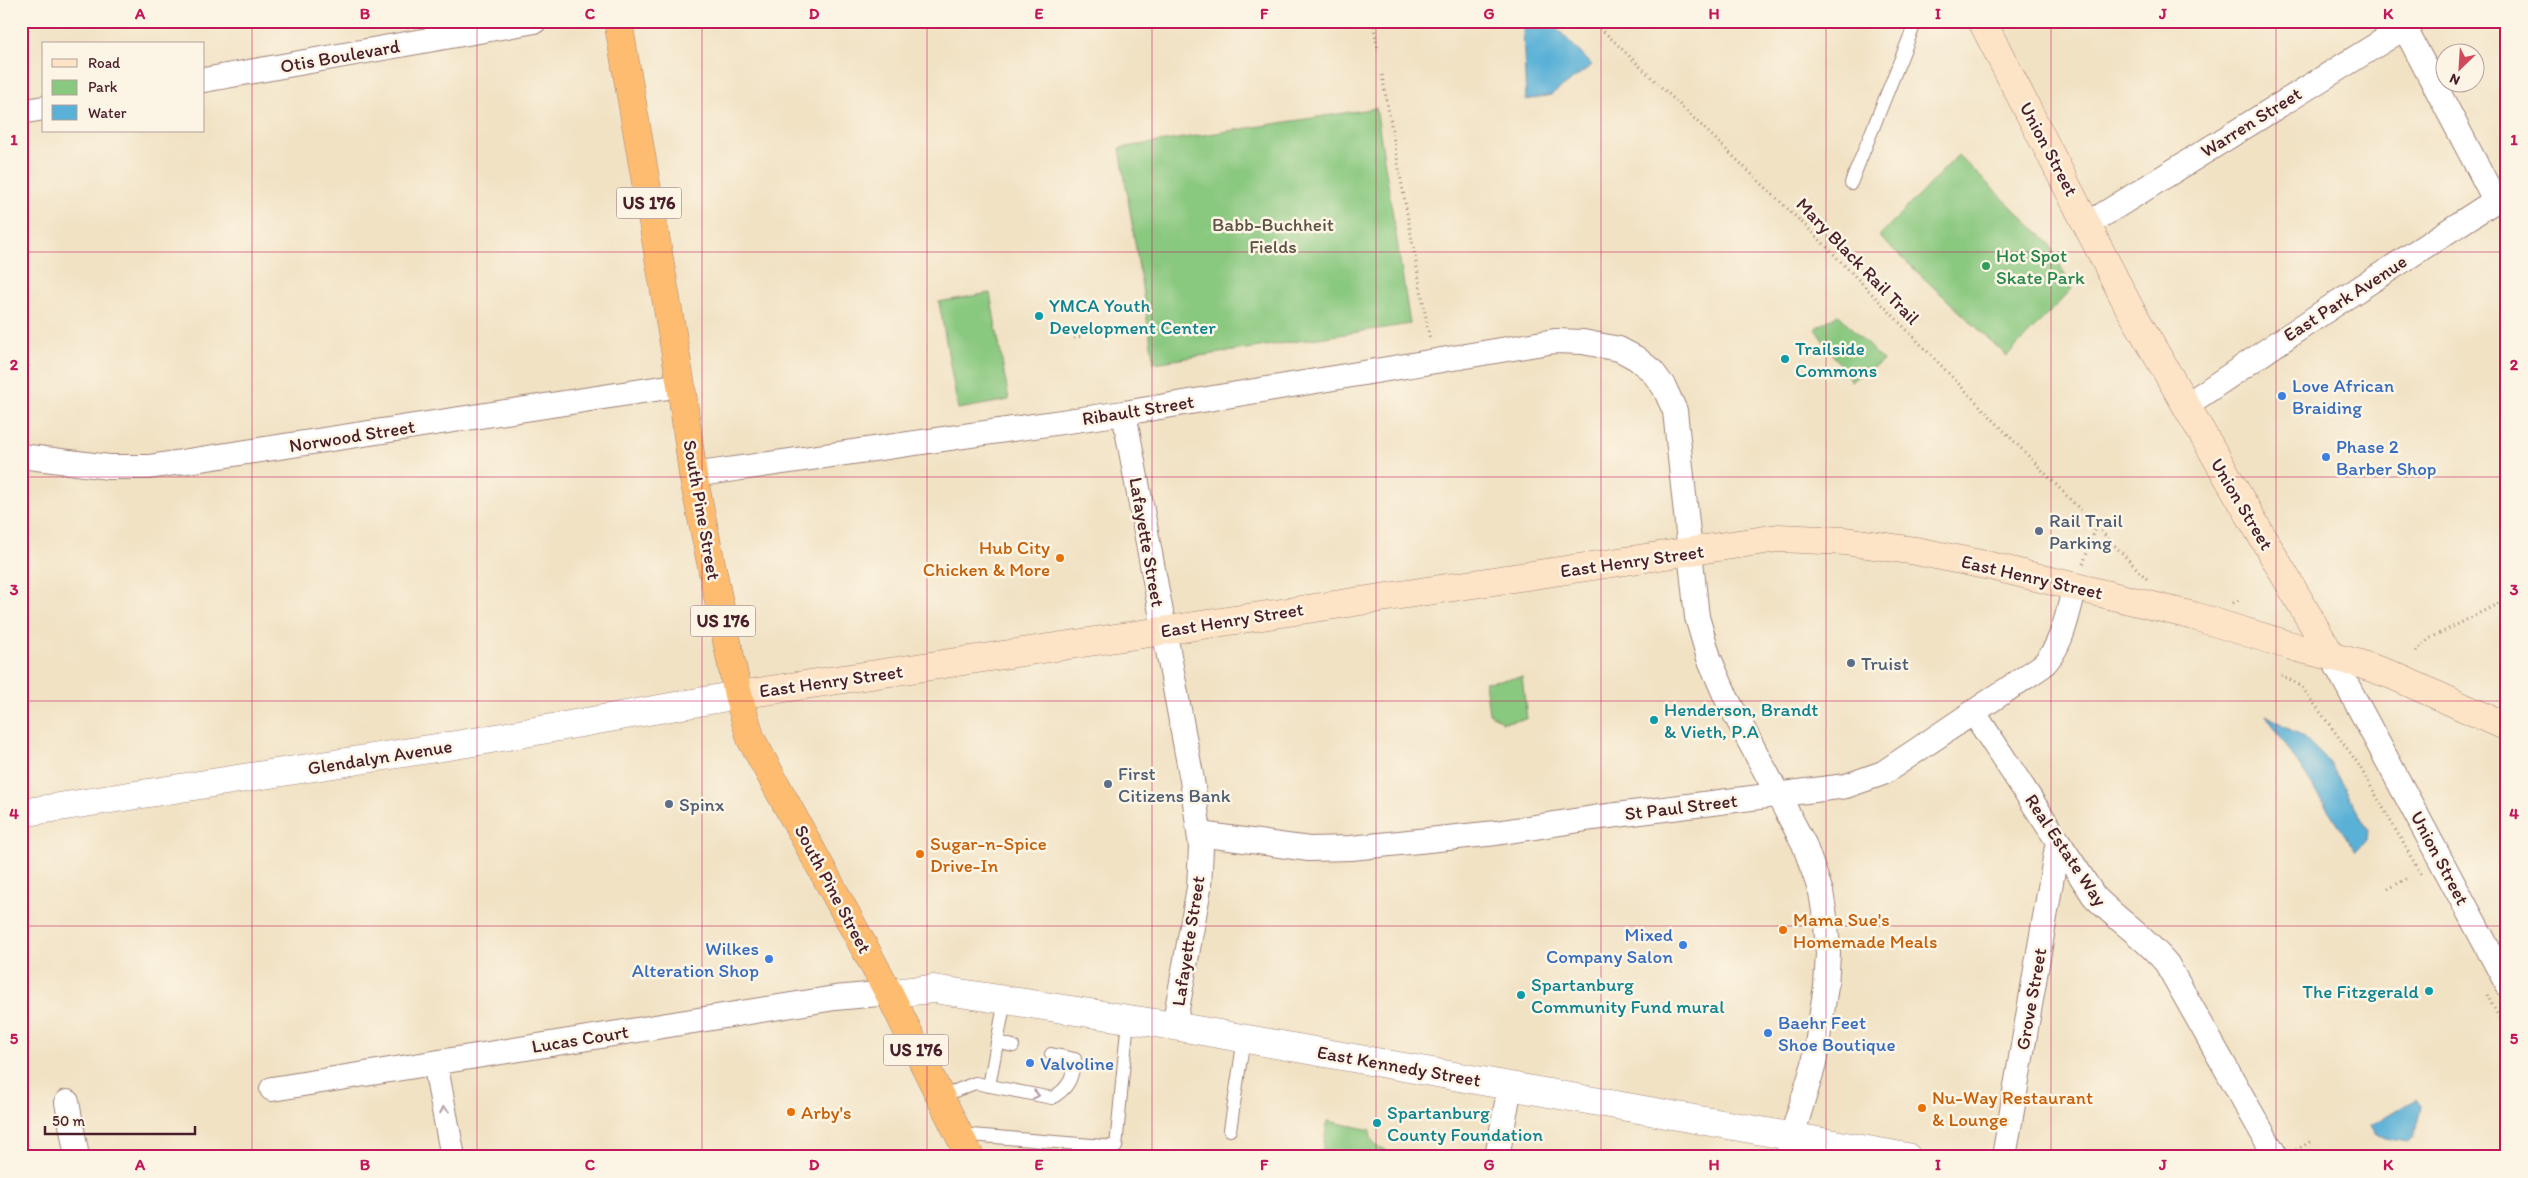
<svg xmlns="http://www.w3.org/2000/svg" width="2528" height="1178" font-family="Itim,sans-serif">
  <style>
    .green { fill: #89c87f; stroke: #6a7455 }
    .water { fill: #5ab1d7; stroke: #526881 }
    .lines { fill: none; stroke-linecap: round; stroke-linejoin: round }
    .service-casing { stroke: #9e8078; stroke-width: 14 }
    .minor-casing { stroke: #9e8078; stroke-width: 26 }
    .tertiary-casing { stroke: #9e8078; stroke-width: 29 }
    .secondary-casing { stroke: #9e8078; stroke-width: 29 }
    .trunk-casing { stroke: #9e8078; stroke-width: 29 }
    .path { stroke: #9e8078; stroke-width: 3; stroke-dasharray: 1 4; stroke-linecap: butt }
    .service { stroke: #fff; stroke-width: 12 }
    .minor { stroke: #fff; stroke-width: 24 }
    .tertiary { stroke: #fff; stroke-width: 28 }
    .secondary { stroke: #fee4c6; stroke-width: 28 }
    .trunk { stroke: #fdbc70; stroke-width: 28 }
    .oneway { stroke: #ae9aa0 }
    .grid { fill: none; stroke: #c2185b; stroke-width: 1; stroke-opacity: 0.55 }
    .leisure-dot { fill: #2e9e5b; stroke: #fcf5e5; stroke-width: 2 }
    .culture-dot { fill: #0f9aa8; stroke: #fcf5e5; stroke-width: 2 }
    .shop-dot { fill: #3f7fe0; stroke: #fcf5e5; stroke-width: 2 }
    .service-dot { fill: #5c6f8a; stroke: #fcf5e5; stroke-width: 2 }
    .food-dot { fill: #e8710a; stroke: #fcf5e5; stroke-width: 2 }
    .labels { text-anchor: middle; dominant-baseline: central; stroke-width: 5; stroke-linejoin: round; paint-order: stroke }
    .shield { fill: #fcf5e5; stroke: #7f5f63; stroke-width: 1 }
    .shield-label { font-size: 18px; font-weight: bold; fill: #4a1f2b }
    .street-label { font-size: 19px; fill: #4a1f2b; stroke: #fcf5e5 }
    .park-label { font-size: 19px; fill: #5d5244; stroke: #fcf5e5 }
    .leisure-label { font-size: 19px; fill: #27864d; stroke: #fcf5e5; text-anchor: start }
    .culture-label { font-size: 19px; fill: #0d838f; stroke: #fcf5e5; text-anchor: start }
    .shop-label { font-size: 19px; fill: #366cbe; stroke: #fcf5e5; text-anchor: start }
    .service-label { font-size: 19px; fill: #4e5e75; stroke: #fcf5e5; text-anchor: start }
    .food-label { font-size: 19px; fill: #c56008; stroke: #fcf5e5; text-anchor: start }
    .neatline { fill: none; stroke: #c2185b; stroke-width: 2 }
    .grid-label { font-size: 16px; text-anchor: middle; font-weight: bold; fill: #c2185b }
  </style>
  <rect width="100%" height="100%" fill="#fcf5e5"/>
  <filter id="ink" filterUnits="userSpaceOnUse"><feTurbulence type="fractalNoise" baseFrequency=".02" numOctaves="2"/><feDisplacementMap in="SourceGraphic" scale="10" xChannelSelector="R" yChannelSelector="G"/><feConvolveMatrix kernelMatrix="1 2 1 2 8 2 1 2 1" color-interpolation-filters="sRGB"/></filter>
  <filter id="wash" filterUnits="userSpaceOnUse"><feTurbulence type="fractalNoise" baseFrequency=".0096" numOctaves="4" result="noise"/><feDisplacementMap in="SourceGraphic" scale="20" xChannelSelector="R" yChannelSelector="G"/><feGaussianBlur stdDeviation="1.12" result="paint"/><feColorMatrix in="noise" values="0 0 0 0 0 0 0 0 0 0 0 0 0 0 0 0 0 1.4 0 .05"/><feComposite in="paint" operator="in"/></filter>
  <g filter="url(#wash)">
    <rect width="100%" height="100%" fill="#f1e2c4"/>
    <path class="green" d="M1376,108L1410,324L1154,363L1120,148Z
      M1958,155L2049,243L2072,289L2007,356L1879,236Z
      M990,293L1009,400L958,409L939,302Z
      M1838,314L1883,361L1851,381L1815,329Z
      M1522,677L1527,719L1503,722L1489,713L1485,682Z
      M1328,1121L1371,1130L1370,1135L1375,1145L1386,1150L1384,1157H1321Z"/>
    <path class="water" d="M1533,21H1550L1592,65L1551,95L1526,100L1523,30Z
      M2266,715L2306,739L2330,763L2368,830L2367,840L2356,852Z
      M2416,1099L2421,1106L2414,1137L2408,1141L2376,1135L2371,1126Z"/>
  </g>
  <g filter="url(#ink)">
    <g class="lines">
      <g class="service-casing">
        <path id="service" d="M1851,183L1916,21
          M997,1042L1013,1046
          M989,1086L1005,1000
          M940,1097L975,1083L1052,1098C1069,1088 1072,1079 1075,1059L1051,1054
          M1230,1130L1244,1038
          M959,1134L1116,1147L1128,1019"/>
      </g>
      <g class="minor-casing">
        <path id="minor" d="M2401,21L2495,200
          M204,80L535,21
          M21,112L44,108
          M2088,224L2415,21
          M2185,406L2331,307L2507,193
          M1124,413L1192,780L1201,847L1199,888L1174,1026
          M21,456L109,467H149L681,385
          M693,475L1124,413L1555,341L1583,342L1619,349L1636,358L1652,371L1664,387L1675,411L1697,617L1709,658L1726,697L1804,844L1821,892L1826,923L1828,954L1826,986L1814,1064L1792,1136L1788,1157
          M2332,657L2507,984
          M1974,713L2094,896C2117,920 2146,938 2167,964L2276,1157
          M1200,834L1309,849L1351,848L1496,833L1593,818L1846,786L1883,773L2042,666C2063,646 2067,614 2075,587
          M435,1063L453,1157
          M272,1089L835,998L889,993
          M67,1102L77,1157
          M1497,1157L1510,1086
          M2004,1157L2058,841"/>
      </g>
      <g class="tertiary-casing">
        <path id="tertiary" d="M21,813L474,742L738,695
          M889,993L934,989L1174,1026L1907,1157"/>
      </g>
      <g class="secondary-casing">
        <path id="secondary" d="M1982,21L2129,307L2332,657
          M738,695L1778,538L1845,541L1916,551L1995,567L2194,616L2298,648L2357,663L2392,675L2507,727"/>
      </g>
      <g class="trunk-casing">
        <path id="trunk" d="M618,21L681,385L693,475L738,695L751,739L889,993L970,1157"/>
      </g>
      <path class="path" d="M1373,21L1378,51
        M1593,21L1821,241L2147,579
        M1382,75L1430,340
        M1074,338L1082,336
        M2083,564L2096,527
        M2233,603L2241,599
        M2416,652L2429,639L2507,599
        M2281,675L2301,686L2357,762L2422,876
        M2388,889L2406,879
        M1596,988L1598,979
        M2487,995L2507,1032
        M2296,1150L2313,1140"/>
      <use href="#service" class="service"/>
      <use href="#minor" class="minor"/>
      <use href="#tertiary" class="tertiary"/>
      <use href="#secondary" class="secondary"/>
      <use href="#trunk" class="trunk"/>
    </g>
    <defs><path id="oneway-chevron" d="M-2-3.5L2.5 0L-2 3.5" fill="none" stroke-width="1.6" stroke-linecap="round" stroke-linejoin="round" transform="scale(1.25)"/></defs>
    <g class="oneway">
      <use href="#oneway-chevron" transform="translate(1036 1095) rotate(11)"/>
      <use href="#oneway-chevron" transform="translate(444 1110) rotate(-101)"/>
    </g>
  </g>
  <path class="grid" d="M252,21V1157M477,21V1157M702,21V1157M927,21V1157M1152,21V1157M1376,21V1157M1601,21V1157M1826,21V1157M2051,21V1157M2276,21V1157M21,252H2507M21,477H2507M21,701H2507M21,926H2507"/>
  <circle class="leisure-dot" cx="1986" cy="266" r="5"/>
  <g class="culture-dot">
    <circle cx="1039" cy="316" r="5"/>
    <circle cx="1785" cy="359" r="5"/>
    <circle cx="1654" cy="720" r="5"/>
    <circle cx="2429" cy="991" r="5"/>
    <circle cx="1521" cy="995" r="5"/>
    <circle cx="1377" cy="1123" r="5"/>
  </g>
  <g class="shop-dot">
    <circle cx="2282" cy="396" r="5"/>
    <circle cx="2326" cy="457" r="5"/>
    <circle cx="1683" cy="945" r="5"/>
    <circle cx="769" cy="959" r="5"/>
    <circle cx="1768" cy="1033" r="5"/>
    <circle cx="1030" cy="1063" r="5"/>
  </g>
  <g class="service-dot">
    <circle cx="2039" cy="531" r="5"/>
    <circle cx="1851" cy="663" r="5"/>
    <circle cx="1108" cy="784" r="5"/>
    <circle cx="669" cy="804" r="5"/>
  </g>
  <g class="food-dot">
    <circle cx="1060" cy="558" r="5"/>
    <circle cx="920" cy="854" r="5"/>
    <circle cx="1783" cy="930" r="5"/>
    <circle cx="1922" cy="1108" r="5"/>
    <circle cx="791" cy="1112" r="5"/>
  </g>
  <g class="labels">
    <g class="shield">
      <rect x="616.5" y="187.5" width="65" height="31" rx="4"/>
      <rect x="690.5" y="605.5" width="65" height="31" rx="4"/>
      <rect x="883.5" y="1034.5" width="65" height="31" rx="4"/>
    </g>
    <g class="shield-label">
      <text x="649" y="203">US 176</text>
      <text x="723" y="621">US 176</text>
      <text x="916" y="1050">US 176</text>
    </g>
    <g class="street-label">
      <text transform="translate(340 56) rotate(-10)">Otis Boulevard</text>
      <text transform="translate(2251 122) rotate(-32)">Warren Street</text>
      <text transform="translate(2049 149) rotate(62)">Union Street</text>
      <text transform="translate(1858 261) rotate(46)">Mary Black Rail Trail</text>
      <text transform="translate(2345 298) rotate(-33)">East Park Avenue</text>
      <text transform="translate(1138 410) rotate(-9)">Ribault Street</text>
      <text transform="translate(352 436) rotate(-9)">Norwood Street</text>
      <text transform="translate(2242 504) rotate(59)">Union Street</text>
      <text transform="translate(702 510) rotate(80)">South Pine Street</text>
      <text transform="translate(1147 542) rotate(80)">Lafayette Street</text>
      <text transform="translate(1632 561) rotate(-8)">East Henry Street</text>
      <text transform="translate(2032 577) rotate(13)">East Henry Street</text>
      <text transform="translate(1232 620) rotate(-9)">East Henry Street</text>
      <text transform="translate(831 681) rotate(-8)">East Henry Street</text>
      <text transform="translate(380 757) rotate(-9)">Glendalyn Avenue</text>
      <text transform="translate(1681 807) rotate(-7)">St Paul Street</text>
      <text transform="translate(2066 850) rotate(56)">Real Estate Way</text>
      <text transform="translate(2440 858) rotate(62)">Union Street</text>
      <text transform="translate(833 889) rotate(62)">South Pine Street</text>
      <text transform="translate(1188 941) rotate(-81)">Lafayette Street</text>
      <text transform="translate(2031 999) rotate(-80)">Grove Street</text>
      <text transform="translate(580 1039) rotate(-9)">Lucas Court</text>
      <text transform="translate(1399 1066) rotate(10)">East Kennedy Street</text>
    </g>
    <g class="park-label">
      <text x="1273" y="224">Babb-Buchheit<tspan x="1273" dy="22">Fields</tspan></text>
    </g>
    <g class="leisure-label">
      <text x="1996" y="255">Hot Spot<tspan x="1996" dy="22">Skate Park</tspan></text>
    </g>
    <g class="culture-label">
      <text x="1049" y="305">YMCA Youth<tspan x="1049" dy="22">Development Center</tspan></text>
      <text x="1795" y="348">Trailside<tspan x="1795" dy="22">Commons</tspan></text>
      <text x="1664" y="709">Henderson, Brandt<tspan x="1664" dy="22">&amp; Vieth, P.A</tspan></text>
      <text x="1531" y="984">Spartanburg<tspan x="1531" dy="22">Community Fund mural</tspan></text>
      <text x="2419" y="991" text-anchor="end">The Fitzgerald</text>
      <text x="1387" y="1112">Spartanburg<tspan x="1387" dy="22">County Foundation</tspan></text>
    </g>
    <g class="shop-label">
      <text x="2292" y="385">Love African<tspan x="2292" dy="22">Braiding</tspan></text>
      <text x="2336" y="446">Phase 2<tspan x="2336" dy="22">Barber Shop</tspan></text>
      <text x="1673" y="934" text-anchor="end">Mixed<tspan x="1673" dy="22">Company Salon</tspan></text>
      <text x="759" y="948" text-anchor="end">Wilkes<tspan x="759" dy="22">Alteration Shop</tspan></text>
      <text x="1778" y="1022">Baehr Feet<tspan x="1778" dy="22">Shoe Boutique</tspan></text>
      <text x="1040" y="1063">Valvoline</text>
    </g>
    <g class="service-label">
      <text x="2049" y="520">Rail Trail<tspan x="2049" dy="22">Parking</tspan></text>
      <text x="1861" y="663">Truist</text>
      <text x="1118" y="773">First<tspan x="1118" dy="22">Citizens Bank</tspan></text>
      <text x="679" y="804">Spinx</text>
    </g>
    <g class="food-label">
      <text x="1050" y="547" text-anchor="end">Hub City<tspan x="1050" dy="22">Chicken &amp; More</tspan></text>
      <text x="930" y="843">Sugar-n-Spice<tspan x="930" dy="22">Drive-In</tspan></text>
      <text x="1793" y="919">Mama Sue's<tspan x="1793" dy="22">Homemade Meals</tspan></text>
      <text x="1932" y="1097">Nu-Way Restaurant<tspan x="1932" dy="22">&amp; Lounge</tspan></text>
      <text x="801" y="1112">Arby's</text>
    </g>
  </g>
  <rect width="2528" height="1178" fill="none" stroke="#fcf5e5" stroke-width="55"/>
  <rect x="42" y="42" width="162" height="90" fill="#fcf5e5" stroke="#b59f9b"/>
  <rect x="52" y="59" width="25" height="8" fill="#fee4c6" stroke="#b59f9b"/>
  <text x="88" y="68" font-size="15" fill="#4a1f2b">Road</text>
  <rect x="52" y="80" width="25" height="15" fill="#89c87f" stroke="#b59f9b"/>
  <text x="88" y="92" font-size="15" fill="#4a1f2b">Park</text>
  <rect x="52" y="105" width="25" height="15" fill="#5ab1d7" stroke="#b59f9b"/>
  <text x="88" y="118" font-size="15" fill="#4a1f2b">Water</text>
  <g transform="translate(2460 68) rotate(205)"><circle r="24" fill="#fcf5e5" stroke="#b59f9b"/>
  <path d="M0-4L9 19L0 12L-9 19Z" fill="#d1495b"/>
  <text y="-8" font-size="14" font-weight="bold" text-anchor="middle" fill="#4a1f2b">N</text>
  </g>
  <path d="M45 1126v8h150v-8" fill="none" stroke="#4a1f2b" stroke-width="2.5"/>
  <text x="52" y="1126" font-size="15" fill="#4a1f2b" stroke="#fcf5e5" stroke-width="4" paint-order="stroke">50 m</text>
  <rect x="28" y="28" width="2472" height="1122" class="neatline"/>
  <g class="grid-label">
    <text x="140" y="19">A</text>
    <text x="365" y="19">B</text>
    <text x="590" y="19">C</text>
    <text x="814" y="19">D</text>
    <text x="1039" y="19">E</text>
    <text x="1264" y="19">F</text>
    <text x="1489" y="19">G</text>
    <text x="1714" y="19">H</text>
    <text x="1938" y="19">I</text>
    <text x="2163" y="19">J</text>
    <text x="2388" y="19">K</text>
    <text x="14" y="145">1</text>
    <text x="2514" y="145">1</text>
    <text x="14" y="370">2</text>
    <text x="2514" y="370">2</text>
    <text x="14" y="595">3</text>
    <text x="2514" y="595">3</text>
    <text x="14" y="819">4</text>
    <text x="2514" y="819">4</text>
    <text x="14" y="1044">5</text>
    <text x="2514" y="1044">5</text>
    <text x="140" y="1170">A</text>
    <text x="365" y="1170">B</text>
    <text x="590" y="1170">C</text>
    <text x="814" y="1170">D</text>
    <text x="1039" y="1170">E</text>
    <text x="1264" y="1170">F</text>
    <text x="1489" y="1170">G</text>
    <text x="1714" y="1170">H</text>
    <text x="1938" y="1170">I</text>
    <text x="2163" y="1170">J</text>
    <text x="2388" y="1170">K</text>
  </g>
</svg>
